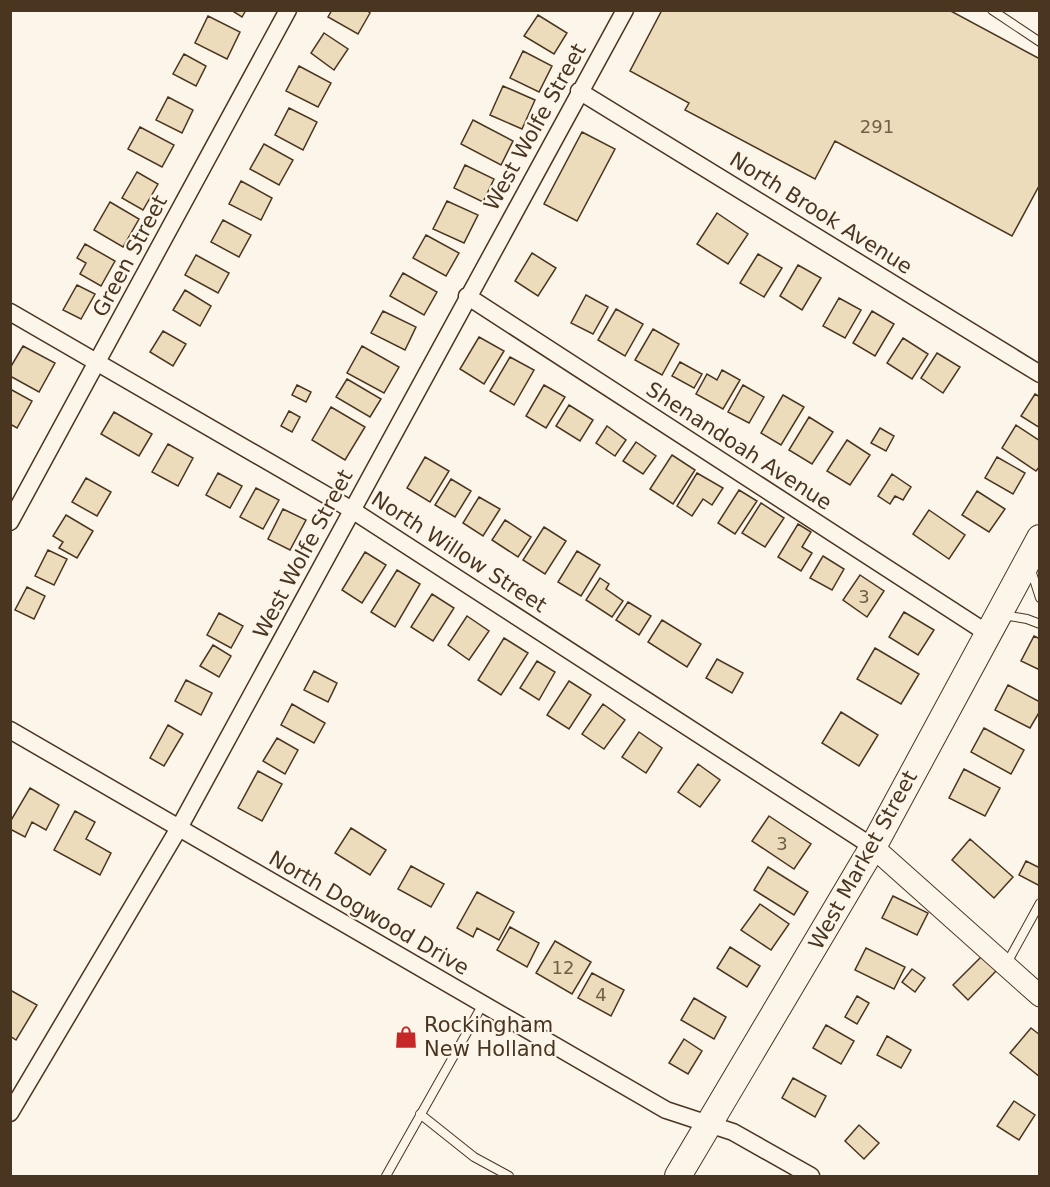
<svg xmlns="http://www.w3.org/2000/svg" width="1050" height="1187" font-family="'DejaVu Sans',sans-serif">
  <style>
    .building { fill: #ecdcbc; stroke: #4a3520; stroke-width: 1.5 }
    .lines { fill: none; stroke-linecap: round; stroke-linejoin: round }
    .service-casing { stroke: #4a3520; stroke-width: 10 }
    .minor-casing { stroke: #4a3520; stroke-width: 19 }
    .tertiary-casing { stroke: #4a3520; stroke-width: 23 }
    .primary-casing { stroke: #4a3520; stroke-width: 28 }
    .service { stroke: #fbf6e9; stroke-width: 8 }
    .minor { stroke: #fbf6e9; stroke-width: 16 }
    .tertiary { stroke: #fbf6e9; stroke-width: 21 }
    .primary { stroke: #fbf6e9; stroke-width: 26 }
    .labels { text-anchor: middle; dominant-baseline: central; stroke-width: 4.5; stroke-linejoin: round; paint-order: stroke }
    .number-label { font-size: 18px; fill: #725f47 }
    .street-label { font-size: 21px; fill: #4a3520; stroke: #fbf6e9 }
    .poi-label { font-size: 21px; fill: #4a3520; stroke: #fbf6e9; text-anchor: start }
  </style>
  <rect width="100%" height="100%" fill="#fbf6e9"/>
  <path class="building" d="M231,10H246L242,17Z
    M332,10H367L370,13L358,34L328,17Z
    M662,10H949L1040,59V184L1012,236L835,141L815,179L685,110L689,103L630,71Z
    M538,15L567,33L554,54L524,36Z
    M208,16L240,32L227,59L195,43Z
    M324,33L348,49L334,70L311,53Z
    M523,51L552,66L539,92L510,78Z
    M184,54L206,66L196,86L173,74Z
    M299,66L331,83L318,107L286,91Z
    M503,86L535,100L522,129L490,115Z
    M168,97L193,110L182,133L156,120Z
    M289,108L317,122L303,150L275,135Z
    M473,120L513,141L501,165L461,144Z
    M140,127L174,145L162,167L128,149Z
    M582,132L615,149L577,221L544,204Z
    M264,144L293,160L279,185L250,169Z
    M465,165L494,179L483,202L454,188Z
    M137,172L158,184L143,210L122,198Z
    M241,181L272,198L261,220L229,204Z
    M447,201L478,215L464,243L433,229Z
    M110,202L139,219L123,247L94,230Z
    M717,213L748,234L728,264L697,244Z
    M223,220L251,235L239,257L211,242Z
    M426,235L459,253L446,276L413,258Z
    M85,244L115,261L101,286L80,274L86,263L77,258Z
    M532,253L556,268L538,296L515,281Z
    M758,254L782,268L764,297L740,283Z
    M196,255L229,273L218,293L185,275Z
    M798,265L821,278L802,310L780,296Z
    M403,273L437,292L424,315L390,296Z
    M77,285L95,294L81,319L63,310Z
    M185,290L211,306L200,326L173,310Z
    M586,295L608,307L593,334L571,323Z
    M839,298L861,310L845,338L823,326Z
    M616,309L643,324L625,356L598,340Z
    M383,311L416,327L405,350L371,333Z
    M872,311L894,324L875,356L853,343Z
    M653,329L679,344L662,375L635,360Z
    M163,331L186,344L173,366L150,352Z
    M479,337L504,351L484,384L460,369Z
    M903,338L928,354L912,379L887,363Z
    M23,346L55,363L39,392L10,376V368Z
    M362,346L399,367L384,393L347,373Z
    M937,353L960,367L943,393L921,378Z
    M510,357L534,370L514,405L490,391Z
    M680,362L702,374L694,388L672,376Z
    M722,370L740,380L723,409L696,394L707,374L717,380Z
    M347,379L381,399L370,417L336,397Z
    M297,385L311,392L306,402L292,395Z
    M544,385L565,397L546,428L526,416Z
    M743,385L764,397L749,423L728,412Z
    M10,389L32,401L17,428L10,424Z
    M1035,394L1040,397V428L1021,416Z
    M783,395L804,407L781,445L761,433Z
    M569,405L593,420L580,441L556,426Z
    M331,407L365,427L345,460L312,440Z
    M289,411L300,417L292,432L281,426Z
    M114,412L152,434L139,456L101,434Z
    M809,417L833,432L812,464L789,450Z
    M1016,425L1040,441V466L1036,471L1002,448Z
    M607,426L626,440L615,456L596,443Z
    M880,428L894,436L886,451L871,443Z
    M847,440L870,455L850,485L827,471Z
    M636,442L656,456L643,474L623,461Z
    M168,444L193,458L178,486L152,472Z
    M672,455L695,470L673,504L650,489Z
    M425,457L449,471L430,502L407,488Z
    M997,457L1025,473L1013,494L985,478Z
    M218,473L242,486L230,508L206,495Z
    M697,473L723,488L712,505L703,499L692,516L677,506Z
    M892,474L911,487L903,500L895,496L890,504L878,496Z
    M86,478L111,492L97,516L72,502Z
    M451,479L471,491L455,517L435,505Z
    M256,488L279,500L263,529L240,517Z
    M739,490L757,501L735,534L718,523Z
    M977,491L1005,509L989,532L962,515Z
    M479,497L500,509L483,536L463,523Z
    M761,503L784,518L765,547L742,533Z
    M283,509L306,520L290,550L268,539Z
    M929,510L965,535L949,559L913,534Z
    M66,515L93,531L77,558L59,548L63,542L53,536Z
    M505,520L531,537L518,557L492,540Z
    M798,524L811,532L802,547L812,553L801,571L778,557Z
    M544,527L566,541L545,574L523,560Z
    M48,550L67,559L54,585L35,576Z
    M577,551L600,565L581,596L558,582Z
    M365,552L386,565L362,603L342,590Z
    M823,556L844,569L832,590L810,578Z
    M397,570L420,584L395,627L371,612Z
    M860,575L884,591L867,617L843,600Z
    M600,578L609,584L606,589L623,601L612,617L586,600Z
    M27,587L45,596L34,619L15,610Z
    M432,594L454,608L433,641L411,627Z
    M628,602L651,616L639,635L616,620Z
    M904,612L934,630L918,655L889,637Z
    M219,613L243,626L231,648L207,635Z
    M467,616L489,631L469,660L448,645Z
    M662,620L701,644L687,667L648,642Z
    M1034,636L1040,639V670L1021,661Z
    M504,638L528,653L501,695L478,680Z
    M213,645L231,656L219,677L200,666Z
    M875,648L919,674L901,704L857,679Z
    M717,659L743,673L732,693L706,678Z
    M537,661L555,672L539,700L520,688Z
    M314,671L337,683L328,702L304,690Z
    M186,680L212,693L201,715L175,701Z
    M569,681L591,695L569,729L547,715Z
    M1008,685L1040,702V711L1030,728L995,710Z
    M292,704L325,723L314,743L281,725Z
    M603,704L625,720L604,749L582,734Z
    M841,712L878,735L859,766L822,743Z
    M168,725L183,734L164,766L150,758Z
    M984,728L1024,750L1011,774L971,752Z
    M639,732L662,748L646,773L622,757Z
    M277,738L298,750L285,774L263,761Z
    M698,764L720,780L700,807L678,792Z
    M964,769L1000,788L985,816L949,798Z
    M258,771L282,784L262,821L238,808Z
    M30,788L59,805L46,830L32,822L25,837L10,829V822Z
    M75,811L95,822L86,839L111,853L100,875L54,850Z
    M769,816L811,844L794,869L752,841Z
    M351,828L386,850L370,875L335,853Z
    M970,839L1013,877L994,898L952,860Z
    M1026,861L1040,868V886L1019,875Z
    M411,866L444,884L431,907L398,889Z
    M768,867L808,892L794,915L754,890Z
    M477,892L514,912L499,940L477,928L473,937L457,928Z
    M893,896L928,913L917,935L882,918Z
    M760,904L789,924L771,950L741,930Z
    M510,927L539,943L527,967L497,950Z
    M555,941L591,962L572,994L536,973Z
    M730,947L760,966L747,987L717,968Z
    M866,948L905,967L894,989L855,970Z
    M982,956L997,970L968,1000L953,985Z
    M912,969L925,978L915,992L902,982Z
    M592,973L624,990L611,1016L578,998Z
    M10,990L37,1005L16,1040L10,1036Z
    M857,996L869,1003L857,1024L845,1017Z
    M694,998L726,1017L714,1039L681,1020Z
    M826,1025L854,1041L841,1064L813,1048Z
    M1031,1028L1040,1035V1077L1010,1053Z
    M887,1036L911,1050L901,1068L877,1055Z
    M684,1039L702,1051L688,1074L669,1063Z
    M793,1078L826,1096L815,1117L782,1098Z
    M1014,1101L1035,1115L1019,1140L997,1126Z
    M859,1125L879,1143L864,1159L845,1141Z"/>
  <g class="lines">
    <g class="service-casing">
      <path id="service" d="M992,10L1040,42
        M1031,570L1040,598
        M1003,615L1027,619L1040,624
        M1007,963L1040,903
        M420,1114L474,1157L509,1176
        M386,1176L483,1004"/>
    </g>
    <g class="minor-casing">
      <path id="minor" d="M579,91L1040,374
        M467,296L987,633
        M10,312L352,510L873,847
        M10,522L288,10
        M10,730L666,1110L733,1132L811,1176
        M10,1113L179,828L625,10"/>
    </g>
    <g class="tertiary-casing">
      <path id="tertiary" d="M873,847L1040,996"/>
    </g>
    <g class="primary-casing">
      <path id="primary" d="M678,1176L873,847L1040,538"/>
    </g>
    <use href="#service" class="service"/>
    <use href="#minor" class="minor"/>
    <use href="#tertiary" class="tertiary"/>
    <use href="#primary" class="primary"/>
  </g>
  <defs>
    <g id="shop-bare" transform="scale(1.8)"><path d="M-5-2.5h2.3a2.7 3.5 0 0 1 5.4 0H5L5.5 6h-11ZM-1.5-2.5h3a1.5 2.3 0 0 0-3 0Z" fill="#c62828" stroke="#fbf6e9" stroke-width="2.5" paint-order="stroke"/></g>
  </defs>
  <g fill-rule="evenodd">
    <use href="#shop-bare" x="406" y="1037"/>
  </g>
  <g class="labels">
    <g class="number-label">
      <text x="877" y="126">291</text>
      <text x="864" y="596">3</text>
      <text x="782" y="843">3</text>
      <text x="563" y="967">12</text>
      <text x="601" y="994">4</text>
    </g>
    <g class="street-label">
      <text transform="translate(535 127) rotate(-61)">West Wolfe Street</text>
      <text transform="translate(821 213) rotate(32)">North Brook Avenue</text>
      <text transform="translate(130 256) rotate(-62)">Green Street</text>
      <text transform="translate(739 446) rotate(33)">Shenandoah Avenue</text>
      <text transform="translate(459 552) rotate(33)">North Willow Street</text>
      <text transform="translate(303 554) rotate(-62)">West Wolfe Street</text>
      <text transform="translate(863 860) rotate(-61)">West Market Street</text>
      <text transform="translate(369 913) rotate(30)">North Dogwood Drive</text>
    </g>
    <g class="poi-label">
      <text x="424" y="1025">Rockingham<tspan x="424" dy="24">New Holland</tspan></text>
    </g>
  </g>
  <rect width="1050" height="1187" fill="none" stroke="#4a3520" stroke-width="24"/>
</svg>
